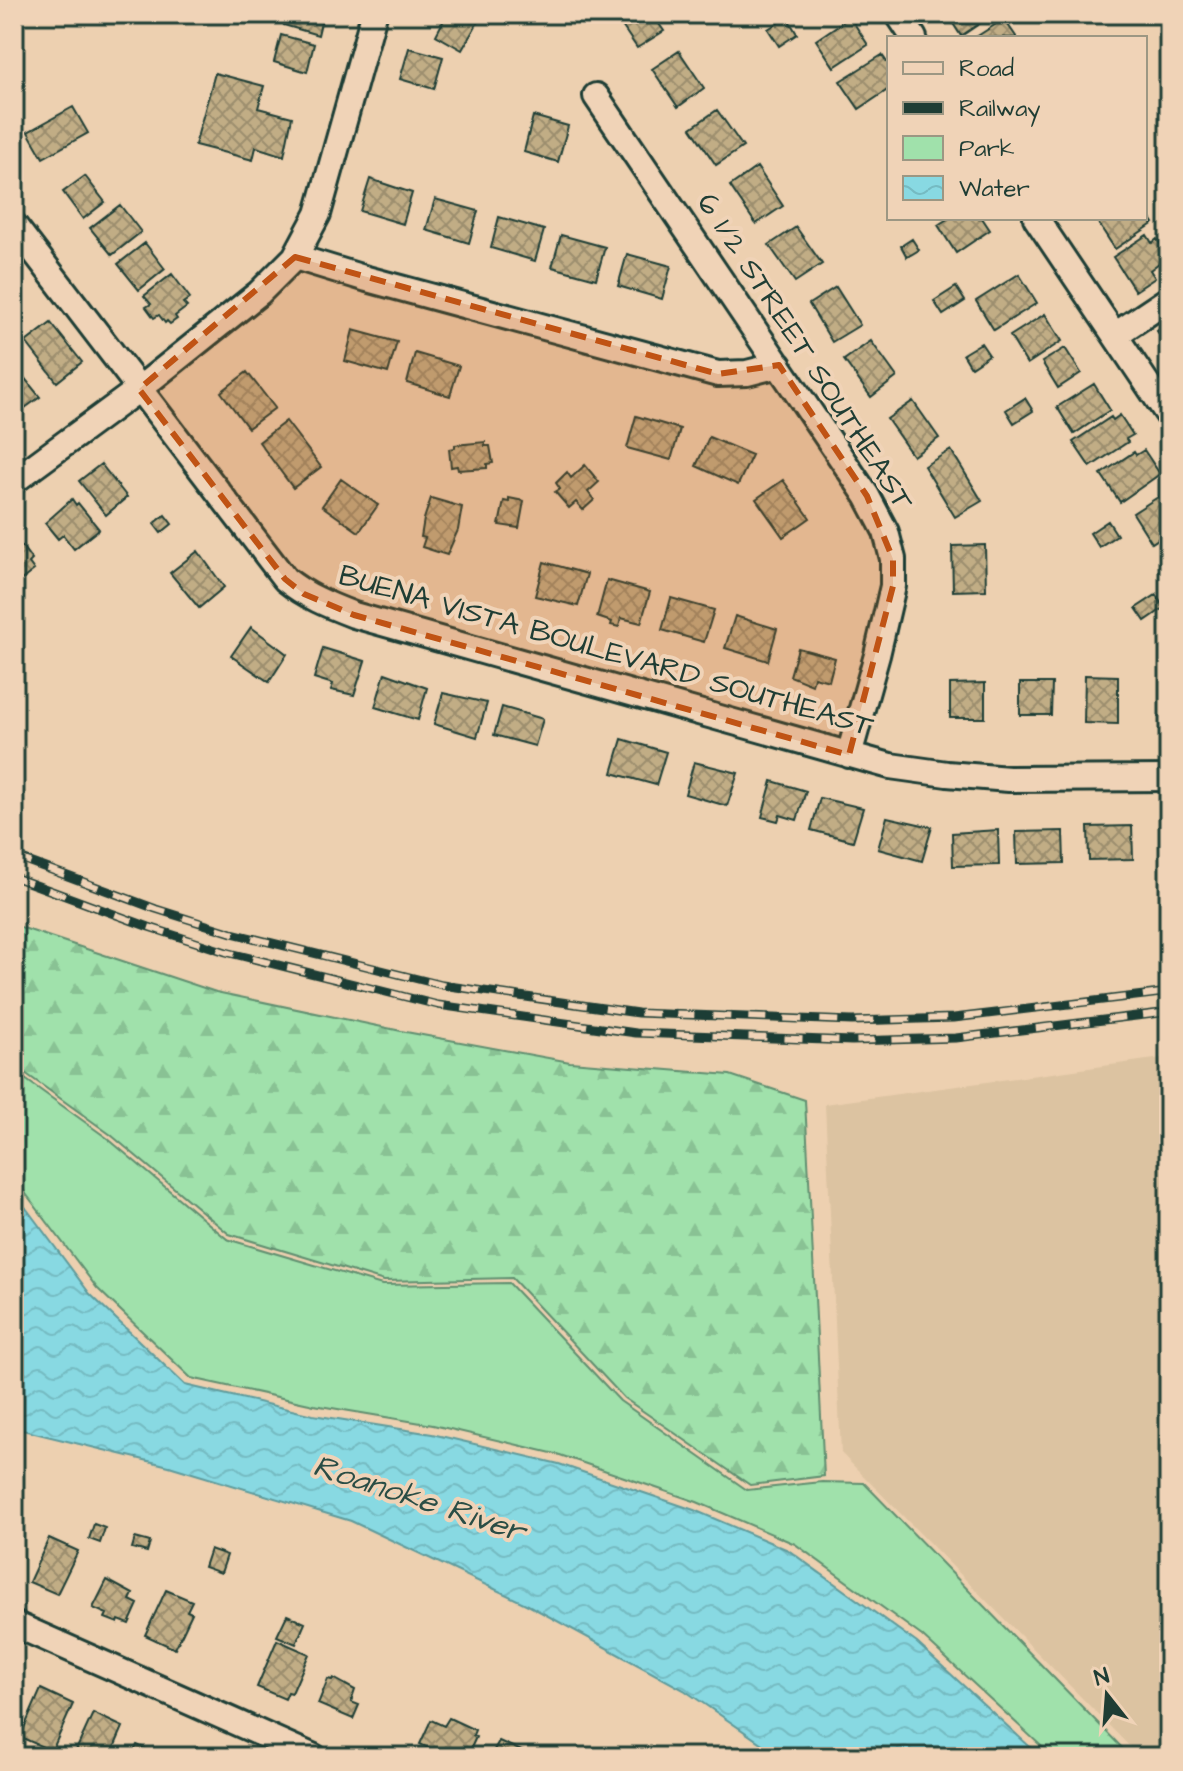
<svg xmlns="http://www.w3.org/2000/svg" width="1183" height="1771" font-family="'Architects Daughter',sans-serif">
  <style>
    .built { fill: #dcc3a1 }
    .green { fill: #a0e1ab; stroke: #608f70; stroke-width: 2 }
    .forest { fill: url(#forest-firs); stroke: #608f70; stroke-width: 2 }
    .water { fill: url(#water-waves); stroke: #5e9b9c; stroke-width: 2 }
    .building { fill: url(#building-cross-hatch); stroke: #1f3d34; stroke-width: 2 }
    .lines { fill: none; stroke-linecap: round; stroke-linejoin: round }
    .minor-casing { stroke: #1f3d34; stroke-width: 30 }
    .minor { stroke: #f0d3b7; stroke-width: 24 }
    .rail-casing { stroke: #1f3d34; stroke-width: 9 }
    .rail { stroke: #f0d3b7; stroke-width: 6; stroke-dasharray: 18; stroke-linecap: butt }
    .marked { fill: #c05314; fill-opacity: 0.2; stroke: #c05314; stroke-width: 6; stroke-dasharray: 16 10; stroke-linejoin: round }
    .labels { text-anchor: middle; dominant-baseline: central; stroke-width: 8; stroke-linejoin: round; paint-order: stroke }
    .street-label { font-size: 30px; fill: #1f3d34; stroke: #f0d3b7 }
    .water-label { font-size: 32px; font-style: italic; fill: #2a4d45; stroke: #f0d3b7 }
  </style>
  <defs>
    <pattern id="forest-firs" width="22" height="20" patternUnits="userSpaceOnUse" patternTransform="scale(2)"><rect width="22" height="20" fill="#a0e1ab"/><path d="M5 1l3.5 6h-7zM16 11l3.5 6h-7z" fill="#89c294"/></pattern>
    <pattern id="water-waves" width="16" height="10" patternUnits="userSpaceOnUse" patternTransform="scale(2)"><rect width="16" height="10" fill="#88d9e2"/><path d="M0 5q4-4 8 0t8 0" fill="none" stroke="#75bbc2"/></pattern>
    <pattern id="building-cross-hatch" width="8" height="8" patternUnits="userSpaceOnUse" patternTransform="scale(2)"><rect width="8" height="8" fill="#c1ad85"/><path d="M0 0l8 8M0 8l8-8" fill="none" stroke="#9c8e6e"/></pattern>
  </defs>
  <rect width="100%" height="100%" fill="#edd0b0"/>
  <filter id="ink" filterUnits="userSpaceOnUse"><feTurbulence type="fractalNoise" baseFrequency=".0125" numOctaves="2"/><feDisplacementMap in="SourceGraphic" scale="16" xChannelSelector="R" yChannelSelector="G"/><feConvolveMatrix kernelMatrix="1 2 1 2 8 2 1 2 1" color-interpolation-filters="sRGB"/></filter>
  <g filter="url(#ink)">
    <path class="built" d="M1169,1057V1757H1140L841,1453L825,1104Z"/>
    <path class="green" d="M14,1071L107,1138L227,1239L382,1285L509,1283L620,1401L747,1490L822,1482L864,1483L1131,1757H1053L922,1636L795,1544L697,1502L560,1455L433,1425L314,1405L191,1378L97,1288L14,1178Z"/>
    <path class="forest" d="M14,925L216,992L406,1032L570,1062L730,1075L805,1100L824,1476L750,1485L624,1398L512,1278L384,1281L229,1234L111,1135L14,1065Z"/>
    <path class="water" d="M14,1192L90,1294L185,1385L313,1415L432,1434L559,1464L694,1510L788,1550L917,1643L1041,1757H781L684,1690L528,1605L351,1521L169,1466L14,1428Z"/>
    <path class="building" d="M288,14H323L318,35L284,25Z
      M447,14L482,15L462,50L436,35Z
      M614,14H652L664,31L637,48Z
      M947,14H994L961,36Z
      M787,17L797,34L779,46L768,29Z
      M850,17L868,45L834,67L816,40Z
      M1004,19L1017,38L976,37Z
      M281,35L314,44L307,72L274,62Z
      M409,48L443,57L434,89L400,79Z
      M679,51L704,88L678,107L652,69Z
      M882,55L889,65V89L859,109L840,81Z
      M215,73L264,86L258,108L292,117L284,156L256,147L253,160L195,145Z
      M73,107L88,133L43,158L28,132Z
      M717,110L743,147L716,165L691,128Z
      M533,116L568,126L558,162L524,152Z
      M757,167L783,206L756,224L730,186Z
      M85,176L105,202L83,219L63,192Z
      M370,179L412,193L403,224L360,211Z
      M435,199L478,211L469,243L426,230Z
      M120,205L141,232L112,255L90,228Z
      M1145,210L1154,223L1115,249L1095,218H1145Z
      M499,217L544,230L535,261L491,248Z
      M949,218H982L990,230L956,253L938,225Z
      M796,227L822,264L795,282L769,245Z
      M561,235L605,247L596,279L552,267Z
      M1147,235L1152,243L1157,239L1168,256L1150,270L1155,278L1135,291L1113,257Z
      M912,239L919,250L907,257L901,246Z
      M145,243L165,269L139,290L118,264Z
      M627,254L671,266L662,299L618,286Z
      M172,274L190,298L183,303L187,307L175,316L177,319L170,324L167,321L165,323L159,315L154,318L146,307L151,304L144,296Z
      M1019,274L1037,303L994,330L976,301Z
      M836,287L860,325L832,342L809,304Z
      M956,287L965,301L943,315L934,301Z
      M1045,314L1062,341L1027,364L1010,336Z
      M1169,322V349L1157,331Z
      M51,323L82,362L57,382L26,342Z
      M353,330L397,342L388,373L345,361Z
      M871,341L897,377L871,397L844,360Z
      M981,343L989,355L971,367L963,354Z
      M1065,348L1081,373L1058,388L1042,362Z
      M415,353L459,366L450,396L407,383Z
      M14,365L40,397L25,408L21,403L14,409Z
      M247,372L275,408L248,428L221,392Z
      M1094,384L1110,410L1074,434L1057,407Z
      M1025,398L1033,411L1014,423L1006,410Z
      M913,401L939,438L913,456L887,419Z
      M1120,415L1133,435L1126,439L1128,442L1090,467L1073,442L1111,417L1113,420Z
      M636,416L680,429L671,460L627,448Z
      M286,421L321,467L293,488L259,442Z
      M709,437L752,455L738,485L696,466Z
      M485,442V446H490L493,463L487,464V468L458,470L457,466L451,467L449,449L455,448V445Z
      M951,450L982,501L955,517L924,466Z
      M1144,450L1160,474L1120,502L1101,474L1134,452L1136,455Z
      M101,464L127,497L106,515L79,481Z
      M585,465L599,482L588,492L594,500L583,510L576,502L569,508L555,492L560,489L556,483L567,472L571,478Z
      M341,479L378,505L359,532L322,506Z
      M783,480L810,518L783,537L756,499Z
      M1169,490V532L1152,543L1133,513Z
      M431,498L462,507L458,530L447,555L422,547L425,538L421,537L424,519Z
      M509,498L524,501L519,528L499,525L504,501L509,502Z
      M72,499L76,505L78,503L99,529L74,549L63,535L58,539L45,523Z
      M165,515L172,524L161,533L154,524Z
      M1108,521L1117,535L1099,547L1090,533Z
      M18,541L32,560L29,563L34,570L14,586V544Z
      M985,545L986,590L953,591L952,546Z
      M198,551L224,587L199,608L170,573Z
      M544,562L587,574L578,606L535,596Z
      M607,580L650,592L641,623L621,618L619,627L611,625L612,622L597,617Z
      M1156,595L1164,608L1145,621L1136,608Z
      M671,598L714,610L704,642L662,630Z
      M735,616L777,629L768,661L725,648Z
      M251,627L287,654L269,682L231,656Z
      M323,648L365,661L354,695L331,690L333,684L314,678Z
      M798,648L835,658L829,681L814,677L812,685L790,676Z
      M385,673L427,688L418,720L375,707Z
      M1085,675L1118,676V724L1084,723Z
      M985,683V718H950V684Z
      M1020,683H1052L1051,715H1020Z
      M443,693L487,703L477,737L434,724Z
      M502,707L543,719L535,746L494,735Z
      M622,739L666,752L656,785L612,773Z
      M694,762L738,773L727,806L685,794Z
      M772,781L806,791L797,820L780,815L778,821L762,817Z
      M820,798L863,808L853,841L811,830Z
      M887,817L932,827L922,861L878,849Z
      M1132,826L1133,859L1089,860L1088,827Z
      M998,830L999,865L953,866L952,833Z
      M1063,831L1064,863L1017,864L1016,832Z
      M94,1524L105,1528L100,1543L89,1539Z
      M49,1538L78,1551L57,1594L29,1582Z
      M135,1538L150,1542L147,1552L132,1548Z
      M210,1549L227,1555L221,1573L204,1567Z
      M107,1580L133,1594L130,1600L138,1604L129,1624L119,1620L118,1623L105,1618L107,1614L93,1608Z
      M166,1590L192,1601L187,1611L192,1613L175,1649L145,1635Z
      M287,1615L305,1623L296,1644L277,1636Z
      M277,1640L309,1654L292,1693L288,1692L285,1699L257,1687Z
      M14,1677L23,1682L14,1702Z
      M333,1678L355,1690L351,1702L359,1705L353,1719L318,1704L328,1679L332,1680Z
      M41,1689L73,1704L52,1751L20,1737Z
      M93,1713L123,1727L110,1757H73Z
      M449,1718L475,1730L473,1735L476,1737L467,1757H432L434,1751L420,1744L431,1720L444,1726Z
      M499,1741L524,1752L521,1757H490Z
      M137,1745L164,1757H131Z"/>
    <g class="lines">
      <g class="minor-casing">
        <path id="minor" d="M898,14L914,38
          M596,96L867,496L886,532L893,559V586L877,655L849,755
          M1036,218L1169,416
          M14,225L285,579C306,596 328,605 354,615L890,766L947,774L1009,779L1169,778
          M295,257L367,279L718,374L747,373L779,365
          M1115,335L1169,299
          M14,481L139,389L259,293L295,257L318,214L374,14
          M14,1624L314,1757"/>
      </g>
      <use href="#minor" class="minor"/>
      <g class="rail-casing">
        <path id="rail" d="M14,856L156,909L232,933L442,985L638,1013L852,1021L954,1018L1169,992
          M14,877L149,927L226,952L438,1005L636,1033L852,1041L956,1038L1169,1012"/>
      </g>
      <use href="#rail" class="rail"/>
    </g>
  </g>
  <path class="marked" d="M295,257L718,374L779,365L867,496L893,559V586L849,755L354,615L304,594L285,579L139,389Z"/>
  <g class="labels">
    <g class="street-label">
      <text transform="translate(805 352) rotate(57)">6 1/2 STREET SOUTHEAST</text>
      <text transform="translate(606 651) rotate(16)">BUENA VISTA BOULEVARD SOUTHEAST</text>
    </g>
    <g class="water-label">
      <text transform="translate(419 1499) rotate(18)">Roanoke River</text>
    </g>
  </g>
  <rect width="1183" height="1771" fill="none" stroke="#f0d3b7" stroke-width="48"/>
  <rect x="24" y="24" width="1135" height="1723" fill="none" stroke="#1f3d34" stroke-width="3" filter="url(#ink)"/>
  <rect x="887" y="36" width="260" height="184" fill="#f0d3b7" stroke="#9c9783" stroke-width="2"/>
  <rect x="903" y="62" width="40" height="12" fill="#f0d3b7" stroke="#9c9783" stroke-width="2"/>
  <text x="959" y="76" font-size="24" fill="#1f3d34">Road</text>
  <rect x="903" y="102" width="40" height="12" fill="#1f3d34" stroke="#9c9783" stroke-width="2"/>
  <text x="959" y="116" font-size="24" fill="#1f3d34">Railway</text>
  <rect x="903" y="136" width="40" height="24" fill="#a0e1ab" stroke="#9c9783" stroke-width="2"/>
  <text x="959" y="156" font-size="24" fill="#1f3d34">Park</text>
  <rect x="903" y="176" width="40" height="24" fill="url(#water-waves)" stroke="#9c9783" stroke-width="2"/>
  <text x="959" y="196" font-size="24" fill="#1f3d34">Water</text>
  <g transform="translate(1107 1695) rotate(343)" stroke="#f0d3b7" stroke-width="6" paint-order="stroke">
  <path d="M0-6L14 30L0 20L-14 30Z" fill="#1f3d34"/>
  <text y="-12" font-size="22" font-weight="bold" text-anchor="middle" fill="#1f3d34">N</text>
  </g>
</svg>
